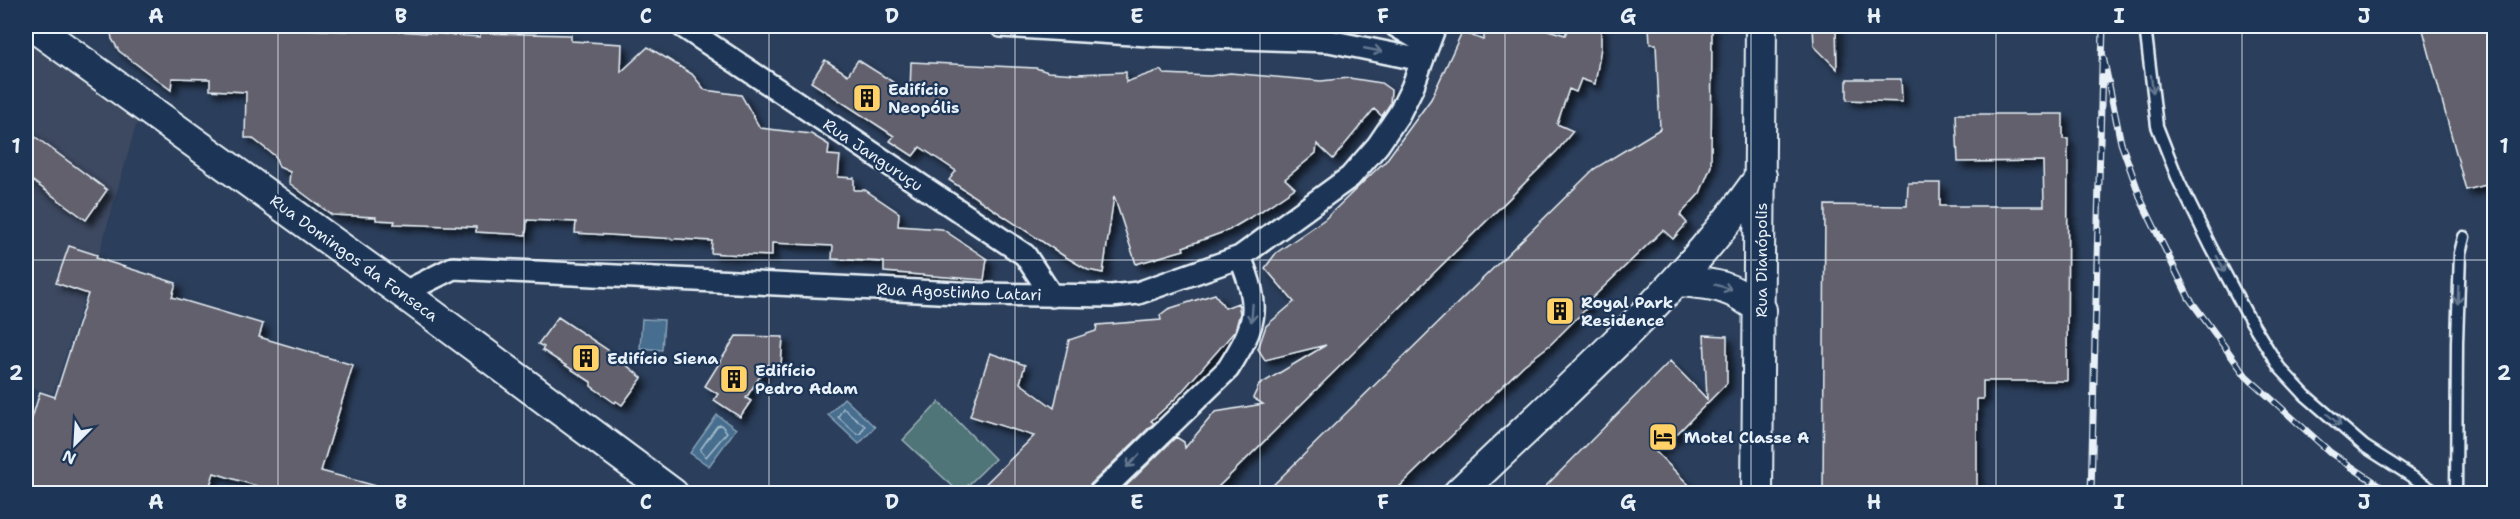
<svg xmlns="http://www.w3.org/2000/svg" width="2520" height="519" font-family="'Shantell Sans',sans-serif">
  <style>
    .built { fill: #3c4860 }
    .green { fill: #4f7578; stroke: #9cb3b8; stroke-width: 1.5 }
    .water { fill: #466e8e; stroke: #87a2b8; stroke-width: 1.5 }
    .lines { fill: none; stroke-linecap: round; stroke-linejoin: round }
    .shore { stroke: #a7bdce; stroke-width: 1.5 }
    .building { fill: #62616c; stroke: #e8f1f8; stroke-width: 1.5; filter: url(#shadow) }
    .lane-casing { stroke: #e8f1f8; stroke-width: 15 }
    .street-casing { stroke: #e8f1f8; stroke-width: 26 }
    .secondary-casing { stroke: #e8f1f8; stroke-width: 34 }
    .lane { stroke: #1d3557; stroke-width: 10 }
    .street { stroke: #1d3557; stroke-width: 21 }
    .secondary { stroke: #1d3557; stroke-width: 30 }
    .rail-casing { stroke: #e8f1f8; stroke-width: 7 }
    .rail { stroke: #1d3557; stroke-width: 4.5; stroke-dasharray: 14; stroke-linecap: butt }
    .oneway { stroke: #64778f }
    .grid { fill: none; stroke: #e8f1f8; stroke-width: 1.5; stroke-opacity: 0.55 }
    .labels { text-anchor: middle; dominant-baseline: central; stroke-width: 4.5; stroke-linejoin: round; paint-order: stroke }
    .poi-label { font-size: 16px; font-weight: bold; fill: #e8f1f8; stroke: #1d3557; text-anchor: start }
    .street-label { font-size: 16px; fill: #e8f1f8; stroke: #1d3557 }
    .neatline { fill: none; stroke: #e8f1f8; stroke-width: 2 }
    .grid-label { font-size: 20px; text-anchor: middle; font-weight: bold; fill: #e8f1f8 }
  </style>
  <defs>
    <filter id="shadow"><feDropShadow dx="5.5" dy="5.5" stdDeviation="3" flood-color="#0009"/></filter>
  </defs>
  <rect width="100%" height="100%" fill="#2b3e5b"/>
  <filter id="ink" filterUnits="userSpaceOnUse"><feTurbulence type="fractalNoise" baseFrequency=".0167" numOctaves="2"/><feDisplacementMap in="SourceGraphic" scale="12" xChannelSelector="R" yChannelSelector="G"/><feConvolveMatrix kernelMatrix="1 2 1 2 8 2 1 2 1" color-interpolation-filters="sRGB"/></filter>
  <g filter="url(#ink)">
    <path class="built" d="M26,39L137,122L101,247L53,394L26,386Z"/>
    <path class="green" d="M939,402L995,459L960,493L903,440Z"/>
    <path class="water" d="M642,319L664,320L662,350L640,348Z
      M844,398L875,427L859,444L828,415Z
      M717,415L736,429L709,466L690,453Z"/>
    <g class="lines">
      <path class="shore" d="M843,408L865,426L860,434H857L838,417Z
        M717,426L721,425L727,432L706,457L700,450Z"/>
    </g>
    <path class="building" d="M110,26L248,28V26H283V28L346,31V28L371,29L480,37V33L571,35V41L622,44L621,72L648,47L692,74L705,90L741,95L760,128L811,134L829,145L828,155L840,156L838,177L854,178V190H865L899,213L898,226L942,229L987,259L984,280L884,272V262L832,259L833,246L772,243V256L724,254L711,253L712,241L575,233L576,222L527,220L526,235L476,232V227L394,224L395,221L376,220V217L332,215L289,183L290,172L279,167L275,156L252,138H245L246,92L210,90V79L172,78L171,90L119,51L112,39Z
      M1487,26H1535L1565,35L1569,26H1601V47L1595,84L1581,79L1576,92L1569,89L1557,124L1573,131L1557,151L1211,494H1118L1176,437L1184,442L1185,448L1215,412L1263,404L1253,398L1259,385L1326,345L1265,360L1258,349L1266,326L1294,302L1265,268L1276,253L1325,219L1383,163L1382,166L1431,99L1462,32L1483,40Z
      M1649,26H1712L1711,166L1700,193L1680,215L1687,223L1673,239L1663,230L1589,301V306L1551,344L1524,365L1392,494H1264L1594,169L1660,129L1656,44H1650Z
      M1813,26H1836L1837,69L1814,46Z
      M2422,26H2494V183L2466,190Z
      M825,60L848,75L858,60L910,93L911,62L1036,68L1048,72L1077,74L1126,72V82L1160,70L1164,74L1210,76L1230,73L1321,81L1349,78L1381,83L1391,90L1390,104L1382,116L1374,109L1333,159L1317,144L1316,153L1285,179L1295,188L1261,211L1229,230L1183,247L1184,250L1136,264L1114,196L1103,273L1088,270L1064,256L949,180L956,171L920,147L913,156L890,141L894,136L811,82Z
      M1847,79H1901L1902,102L1847,100Z
      M1956,114H2063V139H2068L2067,381H1983V399H1977V494H1823L1825,205L1907,206L1908,183H1940V206H2044L2043,161L1958,162Z
      M26,130L107,190L86,220L26,176Z
      M69,246L97,255L96,258L176,283L172,297L263,324L259,337L353,365L321,471L380,487V494H283L214,473L207,494H26V438L40,392L55,397L88,294L56,283Z
      M1215,294L1225,308L1238,303L1240,313L1235,331L1177,397L1151,421L1154,423L1090,485L1087,494H975L1034,436L970,416L990,353L1025,365L1020,383L1054,408L1069,340L1096,331L1097,325L1161,320L1160,315L1168,309Z
      M558,317L608,350L642,378L622,405L616,401L615,403L591,386V382L542,350L544,347L538,344Z
      M1704,335L1727,336V383L1661,450H1654L1698,494H1538L1670,361L1707,399Z
      M736,336L783,337L781,365H767L746,398L751,401L740,417L714,400L718,394L705,386Z"/>
    <g class="lines">
      <g class="lane-casing">
        <path id="lane" d="M2145,26L2157,126L2179,182L2211,247L2246,313L2279,367L2305,395L2364,446L2439,494
          M2456,494L2457,342L2460,253L2464,237"/>
      </g>
      <g class="street-casing">
        <path id="street" d="M682,26L1025,255L1052,296
          M1001,26L1148,35L1329,41L1422,60
          M1396,26L1428,45
          M403,293L453,268L978,294L1111,296L1138,293L1240,257L1350,177L1378,145L1399,114L1412,88L1435,26
          M1099,494L1228,369C1257,323 1261,308 1240,257"/>
      </g>
      <g class="secondary-casing">
        <path id="secondary" d="M33,26L403,293L673,494
          M1678,281C1715,284 1731,285 1761,310
          M1458,494C1563,392 1677,296 1761,176
          M1757,494L1761,26"/>
      </g>
      <use href="#lane" class="lane"/>
      <use href="#street" class="street"/>
      <use href="#secondary" class="secondary"/>
      <g class="rail-casing">
        <path id="rail" d="M2103,56L2121,143L2142,202L2189,298L2246,376L2331,453L2392,494
          M2091,494L2103,26"/>
      </g>
      <use href="#rail" class="rail"/>
    </g>
    <defs><path id="oneway-shaft" d="M-6 0H5M1.5-3L5.5 0L1.5 3" fill="none" stroke-width="1.6" stroke-linecap="round" stroke-linejoin="round" transform="scale(1.5)"/></defs>
    <g class="oneway">
      <use href="#oneway-shaft" transform="translate(1373 50) rotate(11)"/>
      <use href="#oneway-shaft" transform="translate(2152 84) rotate(83)"/>
      <use href="#oneway-shaft" transform="translate(2221 264) rotate(62)"/>
      <use href="#oneway-shaft" transform="translate(1723 287) rotate(17)"/>
      <use href="#oneway-shaft" transform="translate(2458 295) rotate(92)"/>
      <use href="#oneway-shaft" transform="translate(1252 313) rotate(94)"/>
      <use href="#oneway-shaft" transform="translate(2334 420) rotate(41)"/>
      <use href="#oneway-shaft" transform="translate(1133 461) rotate(136)"/>
    </g>
  </g>
  <path class="grid" d="M278,26V494M524,26V494M769,26V494M1015,26V494M1260,26V494M1505,26V494M1751,26V494M1996,26V494M2242,26V494M26,260H2494"/>
  <defs>
    <g id="building-square" transform="scale(1.5)"><rect x="-9" y="-9" width="18" height="18" rx="4" fill="#ffd166" stroke="#1d3557"/><path d="M-4-6H4V6H1V3H-1V6H-4ZM-2.5-4.3h1.7v1.8h-1.7ZM.8-4.3h1.7v1.8H.8ZM-2.5-1h1.7V.8h-1.7ZM.8-1h1.7V.8H.8Z" fill="#111"/></g>
    <g id="hotel-square" transform="scale(1.5)"><rect x="-9" y="-9" width="18" height="18" rx="4" fill="#ffd166" stroke="#1d3557"/><path d="M-6-4.5h1.5V1H6V5H4.5V3h-9V5H-6ZM-4 0a1.8 1.8 0 1 1 3.6 0ZM.5 0V-2.5h3Q6-2.5 6 0Z" fill="#111"/></g>
  </defs>
  <g fill-rule="evenodd">
    <use href="#building-square" x="867" y="98"/>
    <use href="#building-square" x="1560" y="311"/>
    <use href="#building-square" x="586" y="358"/>
    <use href="#building-square" x="734" y="379"/>
    <use href="#hotel-square" x="1663" y="437"/>
  </g>
  <g class="labels">
    <g class="poi-label">
      <text x="888" y="89">Edifício<tspan x="888" dy="18">Neopólis</tspan></text>
      <text x="1581" y="302">Royal Park<tspan x="1581" dy="18">Residence</tspan></text>
      <text x="607" y="358">Edifício Siena</text>
      <text x="755" y="370">Edifício<tspan x="755" dy="18">Pedro Adam</tspan></text>
      <text x="1684" y="437">Motel Classe A</text>
    </g>
    <g class="street-label">
      <text transform="translate(873 155) rotate(34)">Rua Janguruçu</text>
      <text transform="translate(354 258) rotate(36)">Rua Domingos da Fonseca</text>
      <text transform="translate(1761 260) rotate(-90)">Rua Dianópolis</text>
      <text transform="translate(959 292) rotate(2)">Rua Agostinho Latari</text>
    </g>
  </g>
  <rect width="2520" height="519" fill="none" stroke="#1d3557" stroke-width="66"/>
  <g transform="translate(75 444) rotate(204)" stroke="#1d3557" stroke-width="4.5" paint-order="stroke">
  <path d="M0-4.5L10 22L0 15L-10 22Z" fill="#e8f1f8"/>
  <text y="-9" font-size="16" font-weight="bold" text-anchor="middle" fill="#e8f1f8">N</text>
  </g>
  <rect x="33" y="33" width="2454" height="453" class="neatline"/>
  <g class="grid-label">
    <text x="156" y="23">A</text>
    <text x="401" y="23">B</text>
    <text x="646" y="23">C</text>
    <text x="892" y="23">D</text>
    <text x="1137" y="23">E</text>
    <text x="1383" y="23">F</text>
    <text x="1628" y="23">G</text>
    <text x="1874" y="23">H</text>
    <text x="2119" y="23">I</text>
    <text x="2364" y="23">J</text>
    <text x="16" y="153">1</text>
    <text x="2504" y="153">1</text>
    <text x="16" y="380">2</text>
    <text x="2504" y="380">2</text>
    <text x="156" y="509">A</text>
    <text x="401" y="509">B</text>
    <text x="646" y="509">C</text>
    <text x="892" y="509">D</text>
    <text x="1137" y="509">E</text>
    <text x="1383" y="509">F</text>
    <text x="1628" y="509">G</text>
    <text x="1874" y="509">H</text>
    <text x="2119" y="509">I</text>
    <text x="2364" y="509">J</text>
  </g>
</svg>
